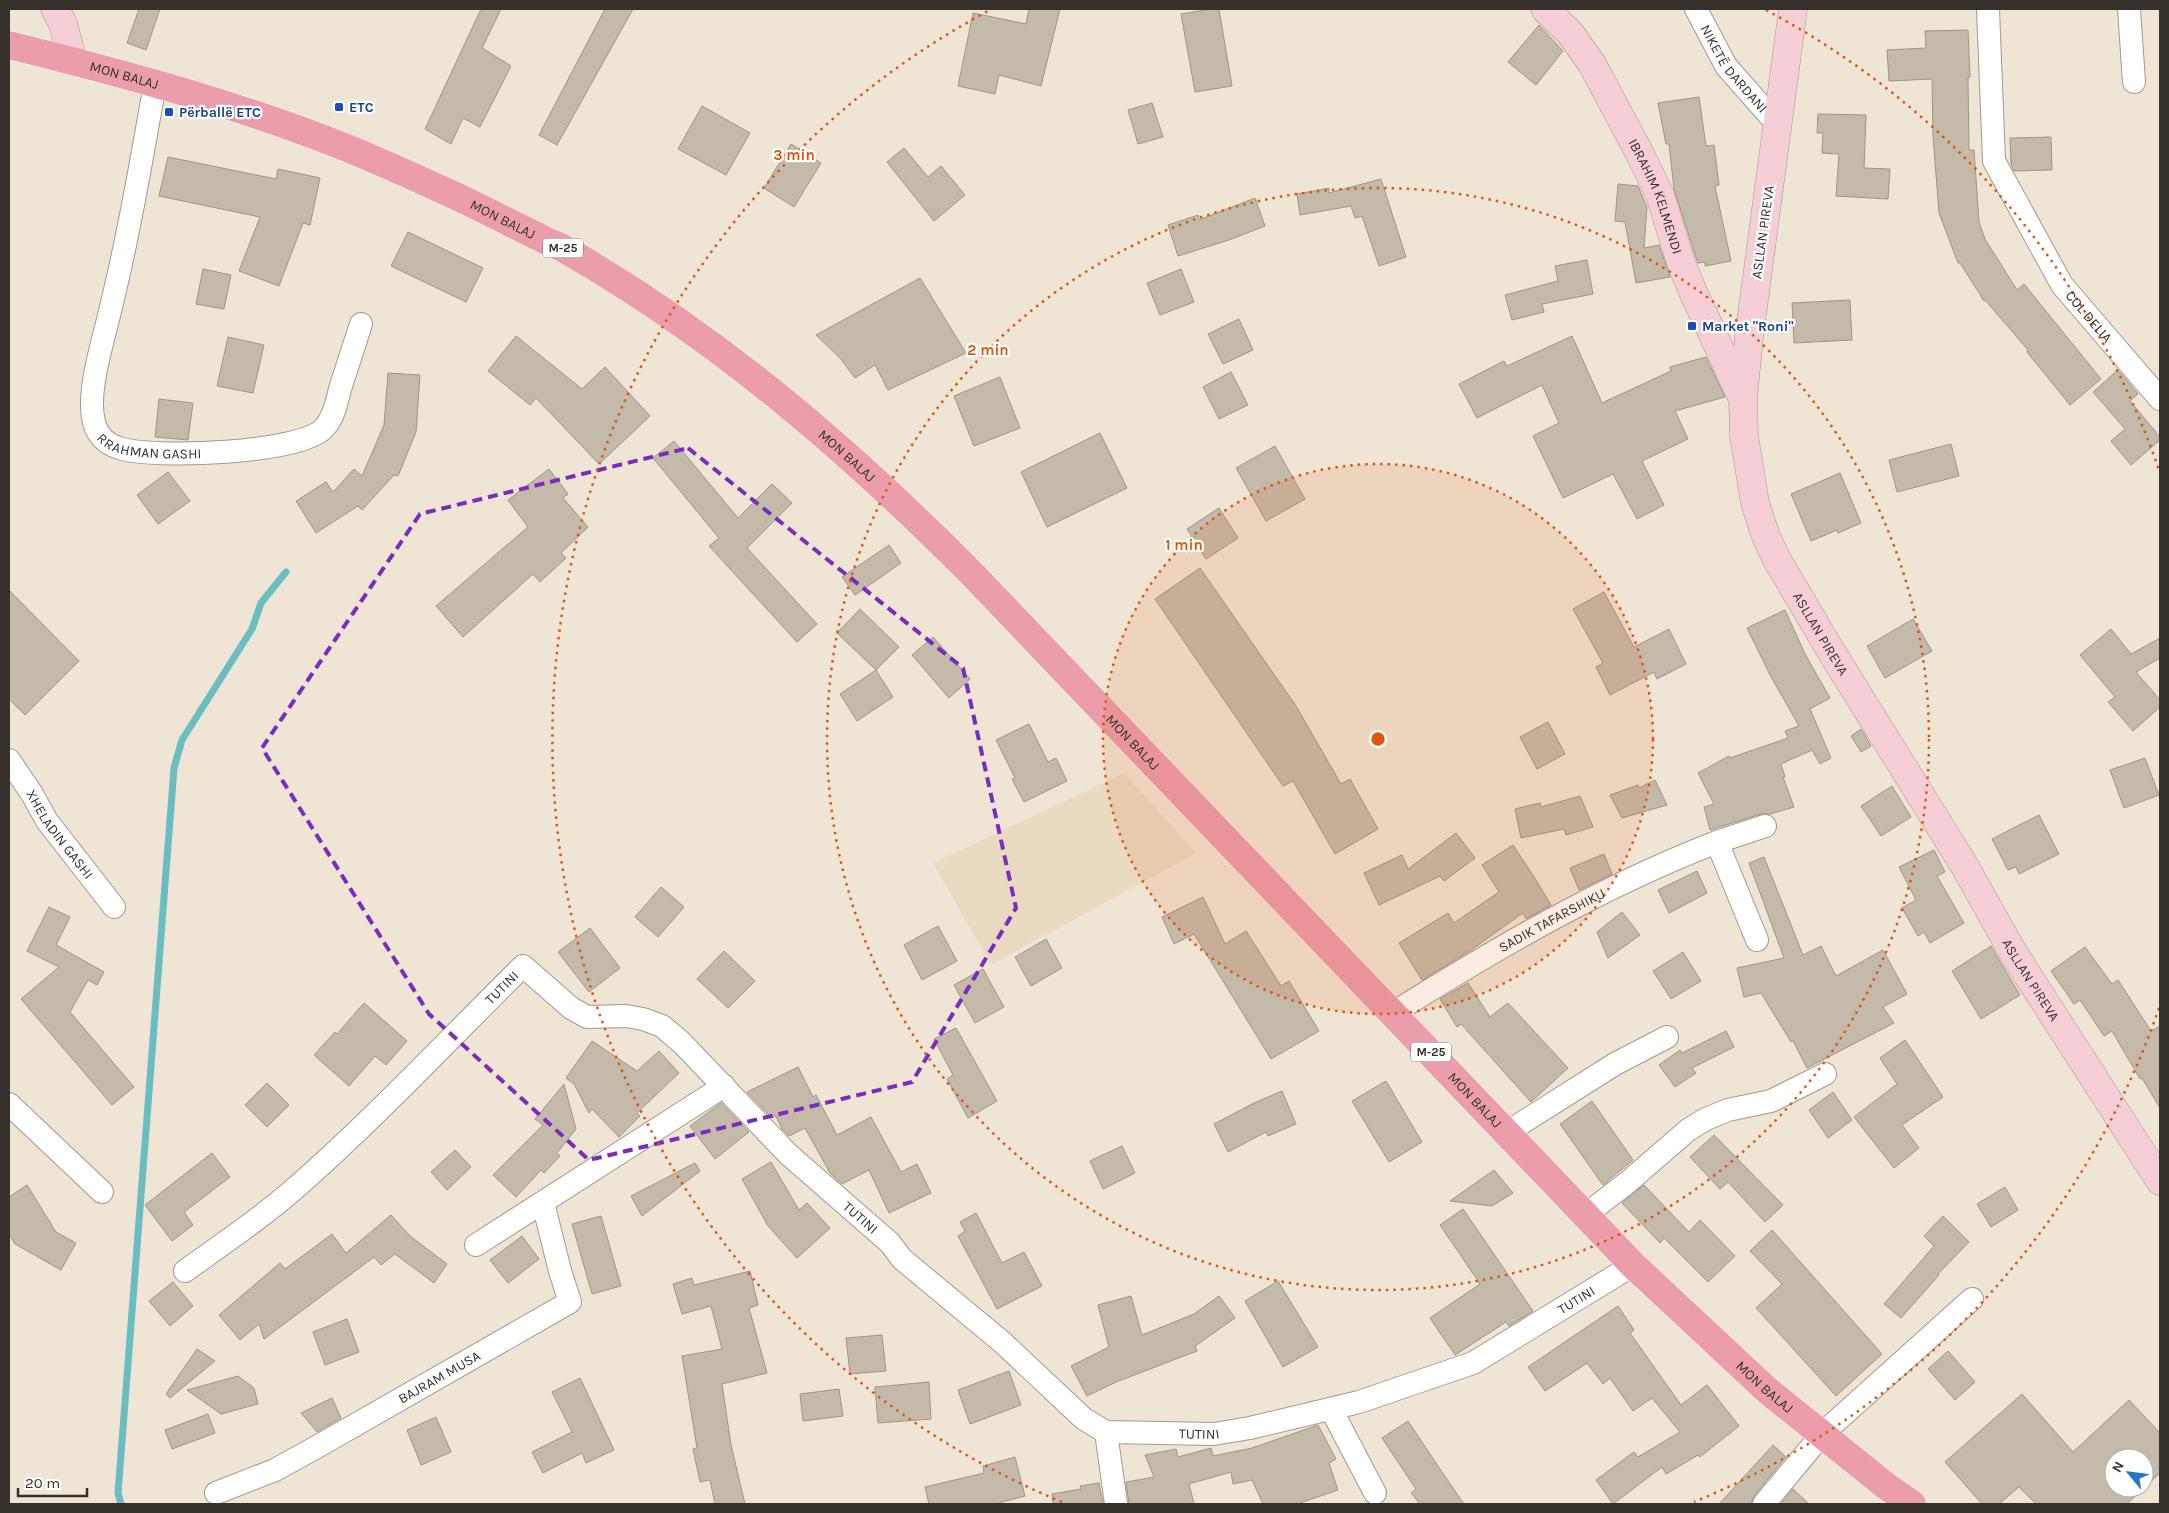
<svg xmlns="http://www.w3.org/2000/svg" width="2169" height="1513" font-family="Karla,sans-serif">
  <style>
    .built { fill: #e8dbc2 }
    .lines { fill: none; stroke-linecap: round; stroke-linejoin: round }
    .stream { stroke: #6abec0; stroke-width: 7 }
    .building { fill: #c4baaa; stroke: #9f9685 }
    .street-casing { stroke: #a49a8a; stroke-width: 24 }
    .secondary-casing { stroke: #a49a8a; stroke-width: 29 }
    .primary-casing { stroke: #fff; stroke-width: 29 }
    .street { stroke: #fff; stroke-width: 22 }
    .secondary { stroke: #f5ced6; stroke-width: 28 }
    .primary { stroke: #eb9dac; stroke-width: 28 }
    .marked { fill: none; stroke: #7b2cbf; stroke-width: 4; stroke-dasharray: 10 6; stroke-linejoin: round }
    .ring { fill: none; stroke: #df570e; stroke-width: 2.5; stroke-dasharray: 2.5 5 }
    .transit-dot { fill: #1a4fb4; stroke: #fff; stroke-width: 2 }
    .labels { text-anchor: middle; dominant-baseline: central; stroke-width: 4.5; stroke-linejoin: round; paint-order: stroke }
    .shield { fill: #fff; stroke: #72706b; stroke-width: 1 }
    .shield-label { font-size: 12px; font-weight: bold; fill: #36322b }
    .street-label { font-size: 14px; fill: #36322b; stroke: #fff }
    .transit-label { font-size: 14px; font-weight: bold; fill: #164399; stroke: #fff; text-anchor: start }
    .centre { fill: #df570e; stroke: #fff; stroke-width: 2.5 }
    .ring-label { font-size: 15px; text-anchor: middle; font-weight: bold; fill: #df570e; stroke: #fff; stroke-width: 4.5; stroke-linejoin: round; paint-order: stroke }
  </style>
  <rect width="100%" height="100%" fill="#efe5d4"/>
  <path class="built" d="M1124,773L1196,853L991,965L933,863Z"/>
  <g class="lines">
    <path class="stream" d="M121,1504L118,1493L174,768L182,740L252,629L261,603L286,572"/>
  </g>
  <path class="building" d="M139,9H160L146,50L127,43Z
    M481,9H501L482,48L511,66L480,127L463,118L451,144L425,129Z
    M605,9H633L557,145L539,135Z
    M1029,9H1060L1041,86L999,75L995,94L958,86L973,13L1026,24Z
    M1211,9H1219L1232,86L1195,92L1181,14Z
    M1539,25L1563,51L1536,85L1508,62Z
    M1968,30L1970,77H1968L1969,150H1974L1979,222L1985,239L2017,290L2024,284L2101,379L2070,405L2027,352L2028,350L1985,300L1984,301L1960,263H1958L1939,213L1933,136L1932,79L1889,81L1887,50L1926,48L1925,31Z
    M1699,97L1706,146L1714,145L1719,185L1715,186L1731,261L1705,266V262L1698,263L1696,258L1674,189L1669,144H1666L1658,103Z
    M1152,103L1163,137L1138,144L1128,110Z
    M702,106L750,133L726,175L678,149Z
    M1818,114L1866,115L1864,168L1890,169L1888,199L1836,196L1839,154L1822,153L1823,133H1817Z
    M2051,137L2052,170L2014,171L2011,164L2010,138Z
    M791,144L821,163L794,207L764,188Z
    M904,148L928,177L941,166L965,195L934,221L887,162Z
    M168,157L276,179L278,169L320,178L310,225L303,223L279,286L239,271L260,217L159,196Z
    M1381,179L1406,257L1379,266L1362,216L1355,218L1351,206L1300,215L1297,194L1329,188V193Z
    M1618,184L1638,186L1647,207L1644,248L1659,245L1670,277L1636,283L1625,222L1615,221Z
    M1255,198L1265,226L1229,240L1178,256L1168,225L1198,215L1199,220Z
    M408,232L483,268L466,302L391,266Z
    M1587,260L1593,294L1542,304L1544,312L1512,320L1505,295L1558,281L1555,266Z
    M203,269L231,275L224,309L196,304Z
    M1181,269L1194,302L1160,315L1147,283Z
    M920,278L966,353L888,390L875,365L855,378L840,358L816,335Z
    M1850,300L1852,340L1794,343L1792,303Z
    M1239,319L1253,350L1223,364L1208,334Z
    M516,336L582,389L605,367L650,416L599,464L536,398L530,405L488,371Z
    M1572,336L1602,403L1671,371L1670,367L1706,357L1725,397L1675,411L1688,439L1642,461L1664,505L1637,519L1613,474L1563,498L1533,436L1559,423L1542,385L1477,418L1459,384L1504,361L1507,366Z
    M228,337L264,345L253,393L217,386Z
    M2118,370L2138,394L2130,401L2160,437V440L2131,465L2111,441L2125,429L2093,392Z
    M1231,372L1248,405L1219,419L1203,387Z
    M388,373L420,375L416,432L398,476L394,475L362,510L358,506L316,533L296,501L326,482L333,492L354,469L362,476L384,425Z
    M1000,377L1020,428L974,446L954,396Z
    M159,399L193,403L188,440L155,437Z
    M1100,433L1127,488L1047,527L1021,472Z
    M674,441L738,518L772,484L792,503L747,548L817,624L797,642L709,546L719,538L653,458Z
    M1951,444L1959,476L1897,492L1889,460Z
    M1275,446L1305,499L1266,521L1236,468Z
    M549,469L568,494L563,498L588,527L561,553L566,558L540,582L533,574L463,637L436,606L528,527L508,500Z
    M168,472L190,501L158,524L137,495Z
    M1840,473L1861,523L1838,533L1837,530L1811,541L1791,494Z
    M1219,508L1238,538L1206,559L1187,529Z
    M889,545L901,563L855,595L842,577Z
    M1200,568L1296,706L1341,784L1350,779L1378,829L1335,854L1293,781L1283,786L1155,599Z
    M9,590L79,661L25,715L9,699Z
    M1604,592L1634,647L1669,629L1686,664L1657,679L1654,672L1610,695L1596,667L1603,663L1573,609Z
    M860,609L899,647L876,670L837,633Z
    M1785,610L1805,654L1830,698L1810,709L1831,758L1820,764L1812,750L1781,764L1785,777H1783L1794,807L1770,814H1761L1710,830L1704,807L1714,804L1698,773L1729,756L1730,758L1788,738L1785,731L1799,726L1770,675L1747,628Z
    M1913,619L1932,651L1885,678L1867,646Z
    M2111,629L2131,654L2160,638V658L2136,672L2160,700V707L2133,731L2108,702L2115,697L2080,655Z
    M933,637L970,679L949,698L912,655Z
    M876,670L893,697L857,721L840,694Z
    M1548,722L1565,754L1537,769L1520,737Z
    M1029,724L1048,762L1056,758L1067,781L1024,802L1012,779L1015,778L996,740Z
    M1861,729L1871,746L1861,752L1851,736Z
    M2145,758L2159,795L2124,808L2110,770Z
    M1655,780L1667,805L1622,818L1610,795L1638,785L1639,788Z
    M1892,786L1911,817L1881,836L1861,806Z
    M1580,796L1593,827L1566,835L1564,829L1521,838L1515,809L1540,803L1541,807Z
    M2039,815L2059,854L2019,874L2016,867L2008,870L1992,839Z
    M1456,833L1475,858L1444,881L1440,876L1379,905L1364,873L1402,855L1408,869Z
    M1513,845L1536,880L1551,905L1526,919L1523,913L1471,950L1422,980L1399,943L1448,913L1454,923L1499,892L1482,865Z
    M1934,850L1945,872L1937,876L1964,923L1930,943L1924,932L1918,936L1902,908L1916,900L1899,867Z
    M1604,854L1612,874L1579,890L1570,868Z
    M1764,857L1803,955L1821,946L1836,976L1883,950L1907,994L1883,1007L1894,1023L1807,1068L1793,1041L1791,1042L1761,993L1744,997L1737,968L1784,958L1749,863Z
    M1697,871L1707,893L1669,913L1658,890Z
    M661,887L684,907L658,937L635,917Z
    M1203,897L1225,944L1246,931L1281,986L1289,981L1319,1031L1271,1059L1194,934L1174,944L1162,917Z
    M49,907L70,917L56,945L104,972L97,985L88,980L70,1012L134,1087L112,1105L21,999L59,967L27,951Z
    M1622,912L1640,935L1608,958L1597,932Z
    M938,926L957,961L922,980L904,945Z
    M590,928L620,968L589,992L558,952Z
    M1046,939L1062,968L1031,986L1015,957Z
    M1991,946L2020,995L1981,1019L1952,971Z
    M2085,947L2112,984L2118,980L2151,1031L2160,1026V1108L2142,1078L2140,1079L2112,1031L2104,1036L2080,1000L2074,1004L2051,971Z
    M724,951L755,981L728,1008L697,979Z
    M1683,952L1701,981L1671,999L1653,971Z
    M983,969L1004,1007L975,1023L954,985Z
    M1468,983L1490,1017L1508,1003L1568,1068L1531,1102L1461,1024L1457,1027L1440,999Z
    M364,1003L407,1041L386,1065L375,1056L349,1086L314,1055L335,1032L337,1034Z
    M956,1028L997,1101L968,1118L947,1079L953,1075L934,1039Z
    M1726,1031L1734,1047L1692,1068L1696,1073L1675,1087L1659,1065L1680,1050L1682,1053Z
    M1905,1040L1943,1097L1902,1125L1919,1148L1894,1168L1854,1117L1897,1084L1880,1058Z
    M592,1041L637,1071L659,1051L679,1073L637,1113L640,1116L619,1137L592,1109L589,1113L574,1084L566,1078Z
    M798,1067L813,1097L816,1095L837,1135L871,1117L901,1172L917,1164L931,1193L889,1213L869,1170L842,1184L830,1173L805,1128L789,1136L782,1129L776,1116L772,1118L747,1092Z
    M1386,1081L1422,1142L1389,1162L1352,1101Z
    M267,1083L289,1105L267,1127L245,1105Z
    M564,1084L576,1129L557,1153L560,1156L544,1173L541,1170L516,1197L493,1175L543,1125L535,1119Z
    M1282,1091L1296,1124L1268,1136L1266,1132L1228,1152L1214,1124L1254,1103Z
    M1833,1092L1852,1120L1828,1138L1809,1110Z
    M1592,1101L1633,1160L1603,1185L1560,1124Z
    M721,1103L749,1132L715,1159L690,1126Z
    M1714,1135L1783,1205L1765,1222L1728,1182L1720,1189L1690,1157Z
    M1122,1146L1135,1173L1103,1189L1090,1161Z
    M455,1150L471,1167L447,1190L431,1172Z
    M212,1153L230,1177L184,1212L193,1225L172,1241L145,1205Z
    M771,1162L799,1210L807,1203L830,1228L797,1258L768,1226L742,1179Z
    M695,1163L700,1171L642,1216L631,1196Z
    M1494,1170L1513,1193L1492,1206L1450,1201Z
    M27,1185L56,1232L76,1243L61,1270L15,1244L9,1234V1197Z
    M1644,1185L1689,1232L1700,1220L1735,1256L1708,1282L1664,1238L1660,1243L1622,1203Z
    M2005,1187L2018,1210L1991,1227L1977,1204Z
    M1463,1209L1533,1311L1509,1326L1506,1322L1455,1355L1430,1318L1480,1284L1440,1225Z
    M976,1213L1002,1263L1024,1252L1042,1286L997,1309L958,1236L965,1231L960,1222Z
    M391,1215L410,1236L447,1264L434,1283L395,1254L381,1265L374,1257L264,1339L259,1324L240,1340L219,1315L280,1263L285,1269L332,1234L346,1253Z
    M601,1216L621,1286L592,1294L572,1224Z
    M1943,1216L1969,1242L1938,1274L1939,1275L1901,1318L1884,1304L1934,1246L1924,1236Z
    M1772,1230L1882,1354L1836,1396L1756,1308L1782,1284L1750,1251Z
    M522,1236L539,1259L508,1283L490,1260Z
    M750,1271L758,1305L749,1308L767,1373L722,1384L731,1445L745,1504H715L710,1480L700,1482L693,1449L697,1448L682,1356L722,1349L711,1306L682,1314L673,1284L692,1278L694,1285Z
    M1278,1281L1318,1347L1283,1367L1245,1301Z
    M173,1282L193,1306L170,1326L149,1301Z
    M1131,1296L1142,1335L1194,1314L1219,1296L1235,1318L1195,1346L1197,1351L1116,1382L1087,1396L1071,1366L1109,1347L1098,1305Z
    M1618,1306L1634,1330L1630,1333L1681,1405L1707,1385L1739,1426L1700,1457L1698,1455L1666,1474L1662,1467L1613,1504L1596,1480L1634,1452L1638,1457L1680,1432L1652,1398L1633,1411L1610,1378L1603,1384L1587,1363L1545,1391L1528,1367Z
    M347,1319L359,1352L325,1365L313,1332Z
    M882,1335L886,1371L850,1374L846,1338Z
    M197,1349L215,1361L170,1398L166,1394Z
    M1948,1351L1975,1382L1955,1400L1928,1369Z
    M1009,1371L1021,1405L970,1424L958,1390Z
    M238,1376L254,1388L258,1404L221,1414L187,1390Z
    M580,1378L614,1450L586,1463L582,1453L543,1473L532,1452L572,1432L552,1392Z
    M929,1382L931,1419L878,1423L875,1387Z
    M839,1389L843,1416L803,1421L800,1394Z
    M2022,1394L2073,1452L2129,1400L2160,1433V1473L2144,1488V1458H2114V1488H2144L2127,1504H2036L2019,1487L1999,1504H1982L1945,1462Z
    M332,1398L341,1418L317,1432L301,1413Z
    M208,1414L215,1433L172,1449L165,1430Z
    M436,1417L451,1452L421,1465L407,1430Z
    M1408,1421L1442,1472L1464,1504H1420L1411,1493L1416,1489L1382,1438Z
    M1318,1425L1336,1459L1329,1463L1338,1490L1297,1504H1263L1252,1480L1233,1484L1231,1472L1189,1484L1194,1504H1129L1126,1482L1154,1477L1145,1455L1176,1449L1178,1457L1211,1448L1213,1456L1252,1448Z
    M1773,1445L1786,1457L1754,1496L1751,1504H1719Z
    M1015,1457L1025,1496L995,1504H929L925,1487L984,1473L983,1466Z
    M1099,1483L1103,1504H1053L1052,1494L1081,1489L1080,1486Z
    M1793,1489L1809,1504H1781Z"/>
  <g class="lines">
    <g class="street-casing">
      <g id="street">
        <path id="s1" d="M1696,9L1726,66L1777,124"/>
        <path id="s2" d="M1988,9L1994,161L2062,285L2160,399"/>
        <path d="M2129,9L2134,82"/>
        <path id="s3" d="M155,85C146,133 138,182 128,230C123,256 117,282 111,307C104,339 86,391 94,422C97,435 106,444 119,448C151,459 304,454 325,427C334,417 337,401 340,389C347,367 354,346 361,324"/>
        <path id="s4" d="M9,760L32,794L47,821L114,907"/>
        <path d="M1717,842L1765,826"/>
        <path id="s5" d="M1393,1013C1497,948 1603,886 1717,842L1757,940"/>
        <path d="M9,1104L102,1192"/>
        <path d="M1506,1133L1615,1064L1667,1037"/>
        <path d="M1584,1216L1628,1182L1688,1130L1706,1119L1728,1110L1771,1101L1825,1074"/>
        <path d="M476,1245L724,1086"/>
        <path id="s6" d="M185,1271C224,1243 264,1216 300,1184C378,1115 449,1039 523,966L571,1008L587,1017L626,1016L643,1019L662,1026L682,1043L788,1154L890,1243L902,1259L1002,1342L1084,1419L1106,1432L1214,1434L1250,1428L1359,1402L1473,1363L1633,1265"/>
        <path d="M1331,1409L1375,1493"/>
        <path d="M1106,1432L1116,1504"/>
        <path id="s7" d="M216,1493L275,1470L322,1444L570,1302L560,1271L543,1203"/>
        <path d="M1764,1504L1823,1433L1972,1299"/>
      </g>
    </g>
    <g class="secondary-casing">
      <g id="secondary">
        <path d="M55,9L63,24L73,61"/>
        <path id="s8" d="M1545,9L1570,33L1592,64L1641,156L1660,195L1681,263L1693,292L1742,397"/>
        <path id="s9" d="M1793,9L1749,337L1743,398L1744,436L1755,503L1765,534L1776,558L1832,653L1964,865L2014,954L2160,1181"/>
      </g>
    </g>
    <g class="primary-casing">
      <g id="primary">
        <path id="s10" d="M9,45C121,73 234,103 342,146C382,162 421,180 460,198C487,211 514,225 541,238C549,243 558,245 566,250C718,337 850,451 973,575L1633,1265L1768,1391L1886,1486L1912,1504"/>
      </g>
    </g>
    <use href="#street" class="street"/>
    <use href="#secondary" class="secondary"/>
    <use href="#primary" class="primary"/>
  </g>
  <path class="marked" d="M688,448L963,668L1016,908L912,1082L589,1160L429,1014L262,748L420,514Z"/>
  <circle cx="1378" cy="739" r="275" fill="#df570e" fill-opacity=".12"/>
  <g class="ring">
    <circle cx="1378" cy="739" r="275"/>
    <circle cx="1378" cy="739" r="551"/>
    <path d="M2159 1008A826 826 0 0 1 1694 1502M1062 1502A826 826 0 0 1 990 10M1766 10A826 826 0 0 1 2159 470"/>
  </g>
  <g class="transit-dot">
    <rect x="334" y="102" width="10" height="10" rx="2.5"/>
    <rect x="164" y="107" width="10" height="10" rx="2.5"/>
    <rect x="1687" y="321" width="10" height="10" rx="2.5"/>
  </g>
  <g class="labels">
    <g class="shield">
      <rect x="543" y="238.5" width="40" height="19" rx="4"/>
      <rect x="1411" y="1042.5" width="40" height="19" rx="4"/>
    </g>
    <g class="shield-label">
      <text x="563" y="248">M-25</text>
      <text x="1431" y="1052">M-25</text>
    </g>
    <g class="street-label">
      <text stroke="none"><textPath href="#s1" startOffset="71">NIKETË DARDANI</textPath></text>
      <text stroke="none"><textPath href="#s10" startOffset="119">MON BALAJ</textPath></text>
      <text stroke="none"><textPath href="#s8" startOffset="220">IBRAHIM KELMENDI</textPath></text>
      <text stroke="none"><textPath href="#s10" startOffset="525">MON BALAJ</textPath></text>
      <text transform="translate(1763 232) rotate(-82)">ASLLAN PIREVA</text>
      <text stroke="none"><textPath href="#s2" startOffset="335">COL DELIA</textPath></text>
      <text stroke="none"><textPath href="#s3" startOffset="411">RRAHMAN GASHI</textPath></text>
      <text stroke="none"><textPath href="#s10" startOffset="944">MON BALAJ</textPath></text>
      <text stroke="none"><textPath href="#s9" startOffset="645">ASLLAN PIREVA</textPath></text>
      <text stroke="none"><textPath href="#s10" startOffset="1349">MON BALAJ</textPath></text>
      <text stroke="none"><textPath href="#s4" startOffset="90">XHELADIN GASHI</textPath></text>
      <text stroke="none"><textPath href="#s5" startOffset="184">SADIK TAFARSHIKU</textPath></text>
      <text stroke="none"><textPath href="#s9" startOffset="1050">ASLLAN PIREVA</textPath></text>
      <text stroke="none"><textPath href="#s6" startOffset="426">TUTINI</textPath></text>
      <text stroke="none"><textPath href="#s10" startOffset="1844">MON BALAJ</textPath></text>
      <text stroke="none"><textPath href="#s6" startOffset="891">TUTINI</textPath></text>
      <text stroke="none"><textPath href="#s6" startOffset="1716">TUTINI</textPath></text>
      <text stroke="none"><textPath href="#s7" startOffset="252">BAJRAM MUSA</textPath></text>
      <text stroke="none"><textPath href="#s10" startOffset="2252">MON BALAJ</textPath></text>
      <text stroke="none"><textPath href="#s6" startOffset="1311">TUTINI</textPath></text>
    </g>
    <g class="transit-label">
      <text x="349" y="107">ETC</text>
      <text x="179" y="112">Përballë ETC</text>
      <text x="1702" y="326">Market "Roni"</text>
    </g>
  </g>
  <circle cx="1378" cy="739" r="8" class="centre"/>
  <g class="ring-label">
    <text x="794" y="160">3 min</text>
    <text x="988" y="355">2 min</text>
    <text x="1184" y="550">1 min</text>
  </g>
  <rect width="2169" height="1513" fill="none" stroke="#36322b" stroke-width="20"/>
  <g transform="translate(2129 1473) rotate(299)"><circle r="24" fill="#ffffff" stroke="#afadaa"/>
  <path d="M0-4L9 19L0 12L-9 19Z" fill="#2477c6"/>
  <text y="-8" font-size="14" font-weight="bold" text-anchor="middle" fill="#36322b">N</text>
  </g>
  <path d="M18 1488v8h69v-8" fill="none" stroke="#36322b" stroke-width="2.5"/>
  <text x="25" y="1488" font-size="15" fill="#36322b" stroke="#ffffff" stroke-width="4" paint-order="stroke">20 m</text>
</svg>
